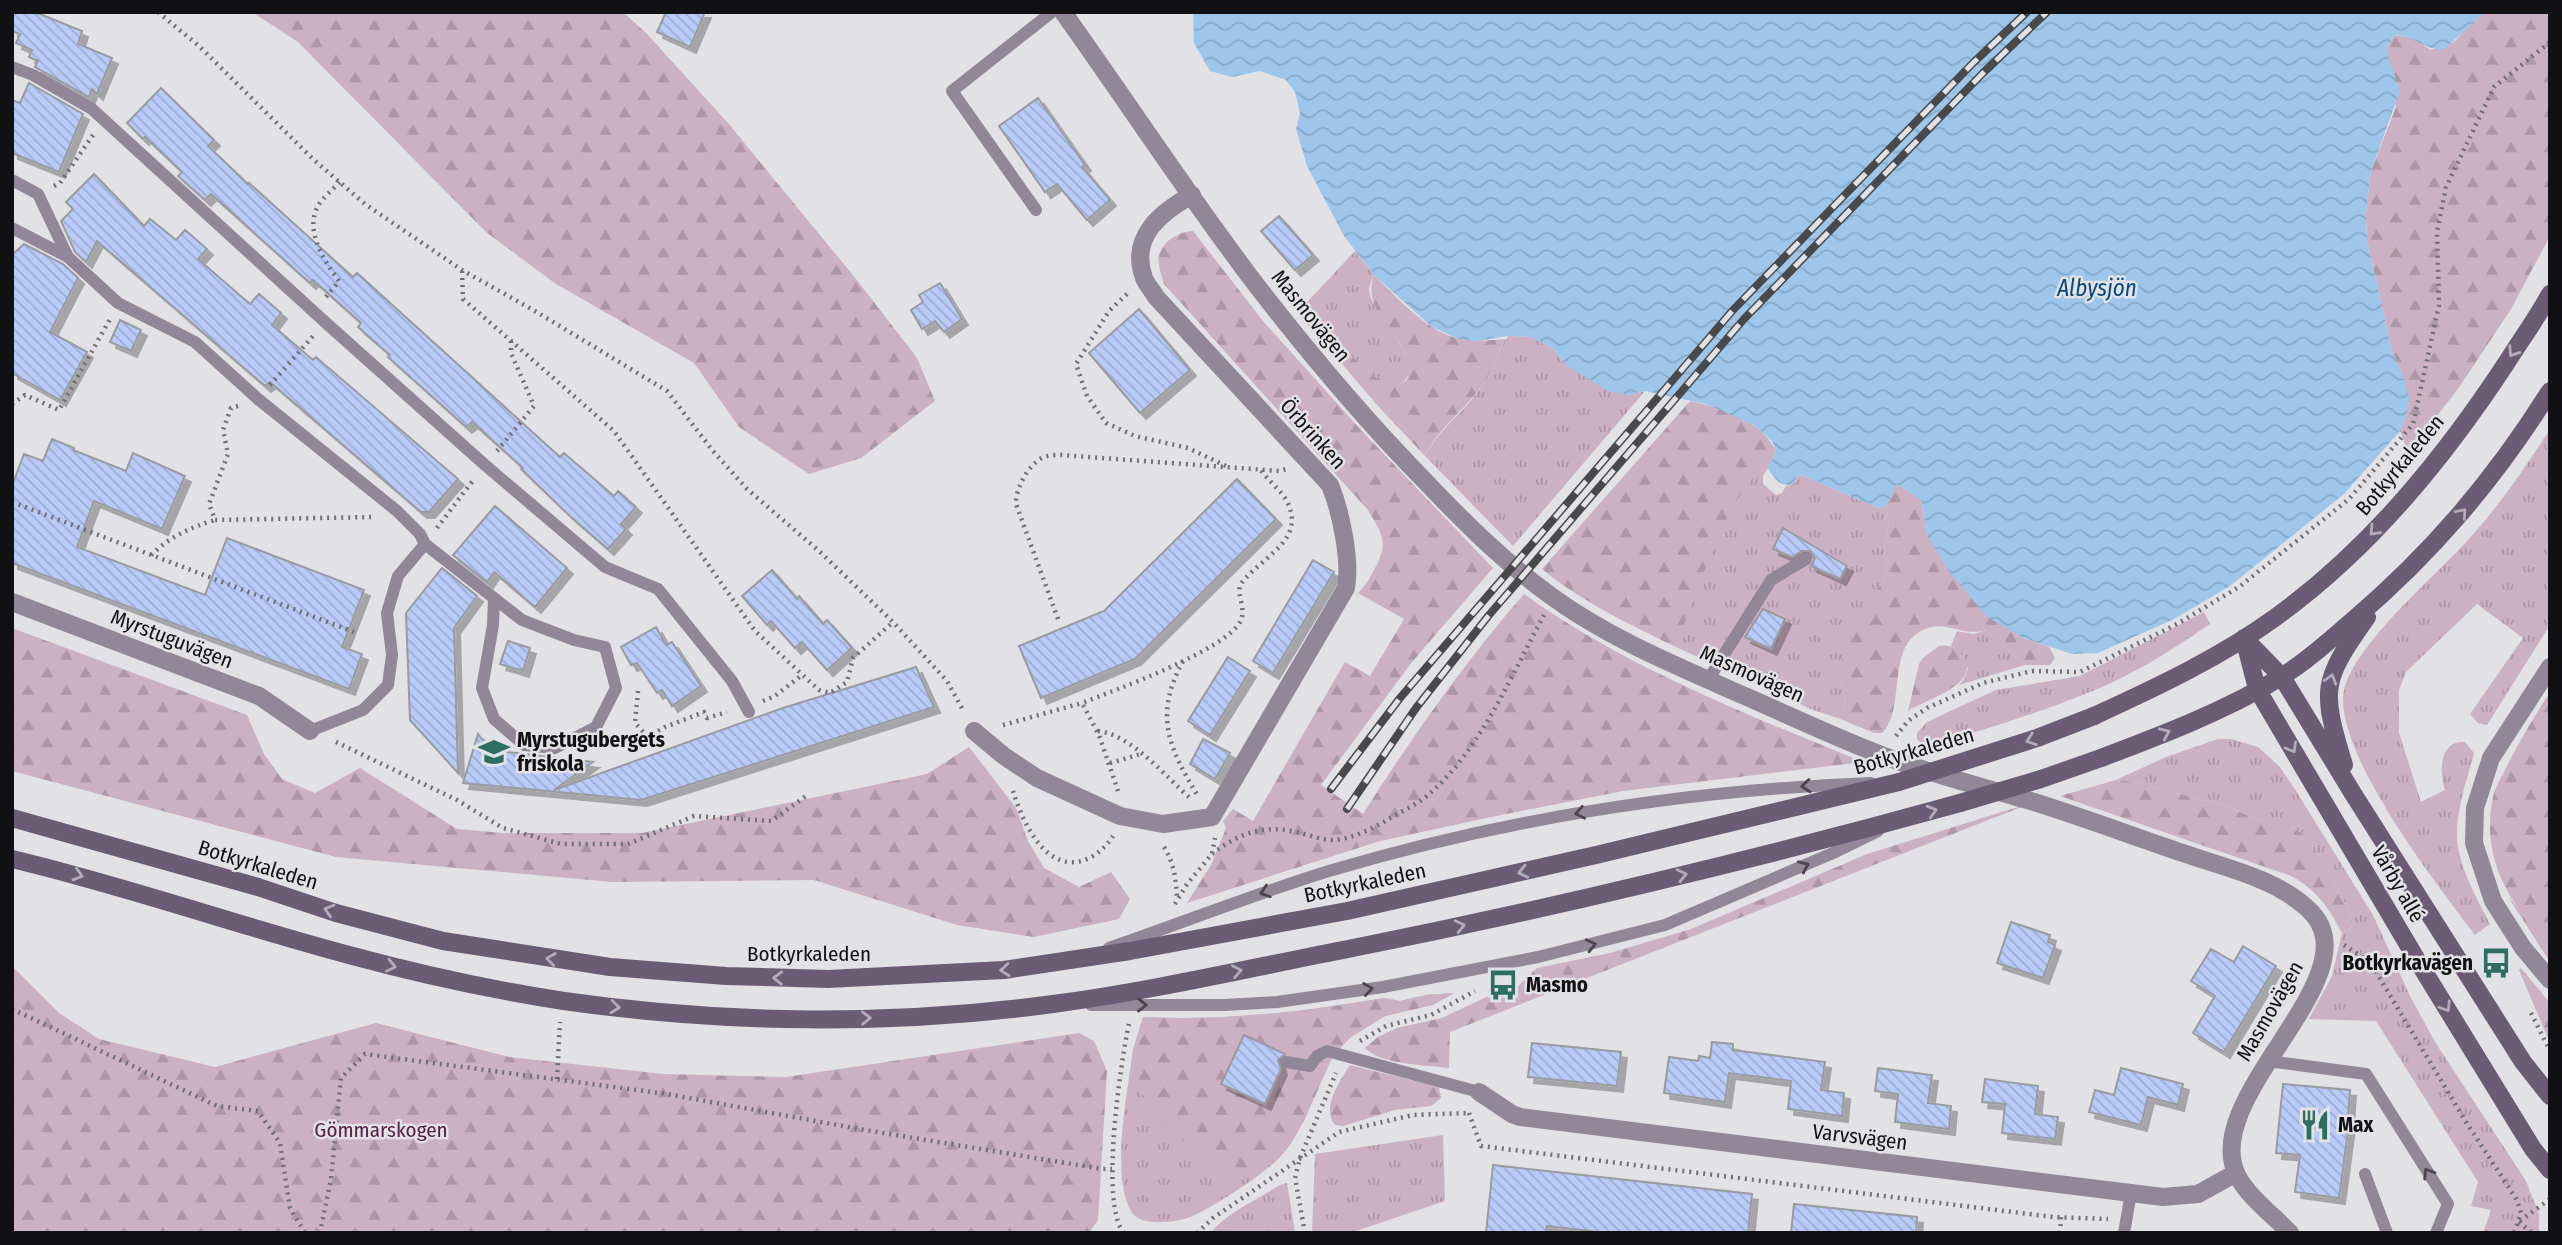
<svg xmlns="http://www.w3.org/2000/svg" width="2562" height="1245" font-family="'Fira Sans Condensed',sans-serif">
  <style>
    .grass { fill: url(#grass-tufts) }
    .forest { fill: url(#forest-firs) }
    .water { fill: url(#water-waves) }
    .building { fill: url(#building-back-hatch); stroke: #999ba0; stroke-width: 2; filter: url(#shadow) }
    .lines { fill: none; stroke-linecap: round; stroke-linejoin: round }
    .path { stroke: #706f72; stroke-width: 4.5; stroke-dasharray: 2 5; stroke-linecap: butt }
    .lane { stroke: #928699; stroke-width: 12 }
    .street { stroke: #928699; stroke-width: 18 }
    .secondary { stroke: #6c5b75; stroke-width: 18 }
    .rail-casing { stroke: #49484b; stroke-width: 8 }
    .rail { stroke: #e1e1e6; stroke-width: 5; stroke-dasharray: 16; stroke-linecap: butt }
    .secondary-bridge { stroke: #6c5b75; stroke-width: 18 }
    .oneway { stroke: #b2abb9 }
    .oneway2 { stroke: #4b454f }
    .labels { text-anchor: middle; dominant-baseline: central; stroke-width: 5; stroke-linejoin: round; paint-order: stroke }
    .street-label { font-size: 21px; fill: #111012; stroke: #e1e1e6 }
    .poi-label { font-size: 21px; font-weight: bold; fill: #111012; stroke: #e1e1e6; text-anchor: start }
    .park-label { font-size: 21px; fill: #56214a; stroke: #e1e1e6 }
    .water-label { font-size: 23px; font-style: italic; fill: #064a77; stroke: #e1e1e6 }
  </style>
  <defs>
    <pattern id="grass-tufts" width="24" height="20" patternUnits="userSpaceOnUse" patternTransform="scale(1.75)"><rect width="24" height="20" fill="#ccb0c3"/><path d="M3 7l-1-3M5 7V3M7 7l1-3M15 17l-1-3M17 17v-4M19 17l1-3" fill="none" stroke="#ae96a6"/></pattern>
    <pattern id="forest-firs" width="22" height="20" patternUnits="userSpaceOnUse" patternTransform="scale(1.75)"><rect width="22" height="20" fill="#ccb0c3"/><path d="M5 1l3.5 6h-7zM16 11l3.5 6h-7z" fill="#ae96a6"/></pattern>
    <pattern id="water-waves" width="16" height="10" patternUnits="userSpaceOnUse" patternTransform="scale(1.75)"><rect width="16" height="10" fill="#9dc6ea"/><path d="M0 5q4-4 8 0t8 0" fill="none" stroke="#86a9c8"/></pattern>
    <pattern id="building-back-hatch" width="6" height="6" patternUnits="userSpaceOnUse" patternTransform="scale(1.75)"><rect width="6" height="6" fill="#b8caf7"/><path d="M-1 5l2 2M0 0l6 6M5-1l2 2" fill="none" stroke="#9dacd3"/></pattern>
    <filter id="shadow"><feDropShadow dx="6" dy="6" stdDeviation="0" flood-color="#0004"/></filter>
  </defs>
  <rect width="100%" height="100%" fill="#e1e1e6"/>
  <path class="grass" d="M1355,251L1374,275C1372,280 1369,285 1369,290C1371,317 1431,362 1400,385L1375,377L1338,344H1325L1297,313Z
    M1508,336L1531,337L1552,348L1567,366L1629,395L1645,391L1513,546L1425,456C1440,427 1469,409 1485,381C1494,366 1497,351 1508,336Z
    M2550,429V625L2487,725L2478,723L2470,714L2523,638L2477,604L2406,672L2399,690V733L2421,802L2445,790C2439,772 2439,740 2465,742L2474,753C2467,780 2456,809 2457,838C2459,868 2477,898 2490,924L2475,935C2440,888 2327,745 2345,686C2360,640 2434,577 2468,540C2499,506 2525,468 2550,429Z
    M1768,468L1763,476V484L1776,495L1782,493L1786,486L1793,484L1799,474L1878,508L1886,506L1889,522L1884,550L1887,568L1884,579L1865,609L1837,676L1843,689L1846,705L1838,718L1813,710L1676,647C1691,604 1722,505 1754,476C1758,473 1764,470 1768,468Z
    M2204,612L2210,624C2179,645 2147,666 2113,682C2056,708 1995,726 1935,745L1924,746L1917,739V733L1927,722L1996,690L2080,676Z
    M1986,630L2025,665L1959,685L1964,679L1968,669L1963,656L1951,646L1957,631L1974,634Z
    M2218,739H2231L2258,747L2280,767L2296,791L2373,915L2410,996L2435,1042L2526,1181L2539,1214V1233H2483L2491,1210L2471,1206L2478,1182L2376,1021L2309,1019L2332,976L2342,933L2354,926L2349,911L2328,870L2304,835L2292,827H2276L2223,805L2135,782L2116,780L2166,757Z
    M2507,895L2550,948V962Z
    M1454,993C1433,1007 1411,1007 1389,1015C1375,1019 1358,1030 1348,1040C1313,1071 1312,1125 1279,1158C1260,1177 1219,1203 1195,1215C1182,1222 1145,1227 1134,1215C1106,1183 1131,1056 1143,1017C1225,1021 1304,1012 1384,998L1400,1001L1426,995Z
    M1443,1135L1445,1201L1350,1233H1312L1315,1154Z
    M1287,1183L1295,1233H1211C1224,1214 1260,1198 1280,1185Z"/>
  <path class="forest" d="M252,12H623L646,33L728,123L856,279L917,358L935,401L861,458L809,474L739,427L694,363L556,284L486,232L298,42Z
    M2486,12H2550V236L2511,309L2460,386L2415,445L2407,449L2400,431L2407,413L2405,381L2392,351L2367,240L2366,214L2371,171L2396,107L2386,50L2394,35L2417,39L2430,50L2454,42L2475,19Z
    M1193,231L1263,321L1361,430L1493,568L1412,662L1321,785L1363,814C1412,737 1464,663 1524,594C1627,668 1746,714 1863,762L1623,791L1501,815L1380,841L1187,903L1211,865L1226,828L1223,821L1233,809L1253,821L1345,662L1370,676L1404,619L1358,593C1365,587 1369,579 1374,570C1389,543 1383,535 1368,510L1164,284C1162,276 1157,264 1159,256C1163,240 1179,232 1193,231Z
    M1374,275C1398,298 1428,334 1462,339C1477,342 1491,340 1506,339C1496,353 1493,369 1484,383C1466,409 1439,427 1425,456L1378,406L1325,344H1338L1375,377L1400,385L1407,380C1418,337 1358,318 1374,275Z
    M1690,401C1720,407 1763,421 1776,451L1768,468L1754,476L1730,510L1698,585L1676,647C1629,624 1582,602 1542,569Z
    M1896,483L1921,500L1927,535L2023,638L2049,647L2055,658L2050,665H2025L1986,630C1962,637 1948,621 1928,628C1883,643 1908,707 1882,733H1874L1838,718L1846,705L1843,689L1837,676L1839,666L1865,609L1884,579L1887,568L1884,550L1889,522L1886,506Z
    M12,628L247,715L264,754L282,779L315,793L360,768L457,829L503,833H642L927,774L969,747L1016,808L1028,841L1044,868L1079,887L1111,872L1130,899L1119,919L1034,937L957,925L814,880L612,882L336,857L12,771Z
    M1939,646C1950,644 1957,648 1963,656C1983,684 1925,700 1908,711L1919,664L1923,658Z
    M2550,692V948C2510,904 2480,859 2493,797C2494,789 2500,780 2504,772C2517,745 2533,719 2550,692Z
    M2116,780L2135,782L2223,805L2276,827H2292L2304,835L2328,870L2349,911L2354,926L2342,933C2329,908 2316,889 2291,876L2060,796Z
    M2034,802L1450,1032L1449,1068C1427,1065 1381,1065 1365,1048L1378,1037L1397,1028L1442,1018L1497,992L1516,988L1537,968L1610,953L1691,929L1867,854Z
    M12,966L59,1013L99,1039L215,1067L376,1023L509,1057L663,1074L786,1077L1079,1033L1094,1041L1107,1071L1098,1220L1089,1233H12Z
    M2521,968L2550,1003V1043L2519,970Z
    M1454,993L1433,1005L1385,1016L1348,1039L1332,1058L1304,1121L1287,1149L1259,1174L1243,1178L1227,1174L1190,1145L1175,1137L1129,1077L1133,1049L1143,1017C1225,1021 1304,1012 1384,998L1400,1001L1426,995Z
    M1350,1065L1439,1087L1441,1098L1431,1106L1395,1110L1343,1126L1335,1125C1321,1109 1340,1080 1350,1065Z"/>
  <path class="water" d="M1193,12H2486L2443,50C2423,49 2416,36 2394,35L2386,50L2400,91L2371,171L2366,214L2367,240L2392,351L2405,381L2409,398L2407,413L2400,431L2344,494L2230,586L2174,619L2098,653L2072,654L2023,638L1986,616L1948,570L1927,535L1921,500L1897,484L1886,506L1878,508L1799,474L1793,484C1780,487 1774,479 1768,468L1776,451L1772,441L1754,425L1706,404L1645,391L1629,395L1608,391L1567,366L1552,348L1531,337L1508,336L1477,341L1459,339L1432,327L1374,275L1344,236L1307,166L1296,129L1300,113L1295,92L1286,80L1260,71L1232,77L1210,71L1194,43Z"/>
  <path class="building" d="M12,12H35L82,31L78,44L112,58L97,94L92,89L89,97L35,67L38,61L29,57L32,50L16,43L20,34L12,31Z
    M666,12H705L690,47L657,32Z
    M29,83L83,114L59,172L12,153V100L20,103Z
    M161,88L214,140L208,146L248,184L249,183L353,277L357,273L560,457L564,453L614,496L618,491L636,507L621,524L626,529L608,549L571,517L521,469L523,468L472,422L466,427L388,357L390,355L358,327L361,323L313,280L310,283L211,194L205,200L178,176L182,172L145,137L143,139L127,123Z
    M1038,98L1085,165L1082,167L1110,200L1087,220L1057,184L1045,192L999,126Z
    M94,174L144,226L150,219L176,240L185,230L207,249L198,259L250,304L259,294L281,313L272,325L313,360L316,357L458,479L429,512H421L270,382L265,386L97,241L86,262L75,252L61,221L73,209L66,202Z
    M1279,216L1313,255L1295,270L1261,231Z
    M24,244L63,264L78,278L50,332L87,352L60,400L12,373V255Z
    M940,283L962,319L944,332L935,321L922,329L911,310L923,302L919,295Z
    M1139,309L1190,370L1140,413L1089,353Z
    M120,320L141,330L131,351L110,342Z
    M52,439L74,448L73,450L126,471L133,453L185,476L162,529L94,501L77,547L205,595L227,538L364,590L342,647L362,654L349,689L12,563V486L24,454L43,461Z
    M1237,479L1276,519L1135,659L1041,698L1019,646L1104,611Z
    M495,506L567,568L535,607L494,572L487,582L453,555Z
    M1783,528L1847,566L1840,579L1811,566L1815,558L1810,551H1802L1792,557L1773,549Z
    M1313,560L1334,572L1273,673L1253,661Z
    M442,568L477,596L454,628L458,773L410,720L406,613Z
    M772,570L797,599L799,596L823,624L827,620L852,648L827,670L802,642L795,648L771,621L767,625L742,596Z
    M1763,609L1785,619L1771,649L1745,637Z
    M656,627L666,645L672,642L701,686L672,706L662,690L657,693L637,663L631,665L621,647Z
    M508,641L530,648L523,671L500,664Z
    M1228,657L1250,671L1210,735L1188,721Z
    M916,667L934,707L641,800L463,783L478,734L490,750L593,762L554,790L783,708Z
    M1203,739L1230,753L1215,779L1190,764Z
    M2011,922L2050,935L2048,942L2055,945L2043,978L1997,963Z
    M2243,946L2276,966L2224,1052L2193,1033L2215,996L2191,981L2211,949L2234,962Z
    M1244,1035L1285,1054L1278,1060L1281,1069L1265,1104L1221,1084Z
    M1712,1042L1733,1044V1050L1825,1062L1821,1090L1844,1093L1842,1116L1788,1109L1791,1081L1729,1073L1725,1102L1664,1093L1669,1057L1698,1061L1699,1056L1710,1058Z
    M1532,1043L1621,1052L1617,1086L1528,1077Z
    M1878,1068L1932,1075L1928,1103L1951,1106L1949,1129L1895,1122L1898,1094L1875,1091Z
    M2121,1068L2183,1084L2178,1105L2148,1097L2141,1125L2089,1112L2095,1090L2114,1095Z
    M1985,1079L2038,1086L2035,1114L2058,1117L2055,1139L2002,1133L2005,1104L1982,1102Z
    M2283,1084L2350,1090L2348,1116H2350L2339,1198L2295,1192L2300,1155L2276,1153Z
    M1493,1165L1752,1194L1748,1233H1609L1547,1226L1546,1233H1486Z
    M1794,1204L1917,1217L1916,1233H1791Z"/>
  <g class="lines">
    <path class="path" d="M158,12L199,46L314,160L365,204L462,270L535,311L667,391L713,451L747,489L819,551L893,622L947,681L964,712
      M54,186L60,183L93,135
      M462,271L463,299L614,431L755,631L819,690L830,693L847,682L853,658L893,622
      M1127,294L1109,311L1076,364L1087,396L1106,423L1135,436L1188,448L1226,466
      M326,297L339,281C325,262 305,232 317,208C321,199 333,189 340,182
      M270,385L313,336
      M12,404L25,395L59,410L110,319
      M238,406L231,408L223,430L228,454L209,504L215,520L371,517
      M497,451L534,406L511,353V341
      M12,502L354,632
      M437,528L474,479
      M151,555C171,536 189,528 215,520
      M1058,619L1016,504C1015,489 1029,463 1044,457C1050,455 1056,455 1061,455L1280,471L1286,469
      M1183,661C1154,715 1168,747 1198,796
      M638,691L635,723L648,737L665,727L704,712L707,718L727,712
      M763,701L775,696L802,675
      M1003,725L1082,703
      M1098,731C1132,735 1165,776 1191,799
      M1896,736L1908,721L1927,708L1983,683L2032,671L2080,672L2177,624L2239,587L2349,499L2413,424L2439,305L2437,232L2446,187L2494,87L2550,42
      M336,742L457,800L503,828L561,844H628L694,816L771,821L809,794
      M1110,763L1141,754
      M1013,791C1019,811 1031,839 1048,853C1072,872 1098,859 1113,836
      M1118,791L1099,735L1082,703C1115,690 1224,651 1240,622C1247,610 1237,597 1240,585C1261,556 1310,540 1285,498C1278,488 1267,479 1260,469
      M1164,847C1174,863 1176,879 1177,898
      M1212,854C1238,834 1262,824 1296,832C1307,834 1321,840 1332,840C1353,839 1374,828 1392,817C1404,810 1418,804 1428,795C1480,751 1512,674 1544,615
      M1175,904L1187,884L1212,854L1215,838
      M2344,945L2370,962L2466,1122L2517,1200L2521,1213L2514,1233
      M2499,954L2501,969
      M12,1009L217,1106L258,1111L280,1143L290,1208L305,1233
      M2531,1013L2550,1051
      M1360,1041L1386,1026L1431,1015L1475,991
      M557,1079L560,1022
      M1469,1113L1481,1146L2053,1217L2108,1219
      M2520,1221L2550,1199
      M2519,1222L2532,1233
      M320,1233L331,1179L341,1078L365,1054L667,1094L865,1130L1102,1169H1112
      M1124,1233C1099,1204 1121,1062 1129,1023
      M1197,1233L1213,1218L1339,1132L1413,1115L1469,1113
      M1305,1233L1295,1178L1300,1158L1336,1073
      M2060,1233L2061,1217"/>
    <path class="lane" d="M12,67L33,75L92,109L325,322L485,465L605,567L658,589L732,681L749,712
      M12,180L38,194L68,257L118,303L195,342L258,399L397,511L420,534L425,544L522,620L574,640L605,647L616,688L596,727L555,748L524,745L494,719L482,688L493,625L494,598
      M1036,210L952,91L1052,12
      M12,228L68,257
      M1708,680L1771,580L1806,559
      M310,731L363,710L388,685L392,655L387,613L398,576L425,544
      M1109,948C1182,923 1254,894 1329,871C1504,819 1688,790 1871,783
      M1091,1005H1225L1277,1002L1383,987L1538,957L1665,925L1833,853L1878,831
      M2268,1061L2366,1074L2448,1204L2436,1233
      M1286,1062L1310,1066L1317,1056L1327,1051L1479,1092
      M2365,1174L2387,1233
      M2124,1233L2131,1193"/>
    <path class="street" d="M1063,12C1128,103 1189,197 1257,286C1309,353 1364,419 1424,480C1462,520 1502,560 1547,593C1607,638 1679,667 1747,697C1795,718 1843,741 1892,759C1938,776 1987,788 2034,802C2084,818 2133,836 2183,853C2225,868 2275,878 2308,909C2379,973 2198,1096 2237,1175C2248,1197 2273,1215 2290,1233
      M12,602L259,696L310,731
      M2550,667L2491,758L2475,808L2474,843L2493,901L2523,948L2550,980
      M974,731L1004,756L1037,778L1120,816L1163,824L1212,817L1346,588C1351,560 1341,512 1330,485L1156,297C1153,291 1146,284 1144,278C1129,237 1161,212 1192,195
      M1479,1092L1512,1114L1520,1117L2163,1197L2198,1194L2236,1173"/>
    <path class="secondary" d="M2244,638L2257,689L2417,960L2533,1149L2550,1170
      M2244,638L2282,677L2352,792L2523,1062L2550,1096
      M2094,716C2157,687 2221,657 2276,617C2370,549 2444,458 2507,362C2521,340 2537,318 2550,294
      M2101,758C2162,735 2225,711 2281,677C2306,662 2330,640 2352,621C2432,553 2494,480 2550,391
      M2344,765C2321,689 2321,682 2367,617
      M12,818L258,887L336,913L443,941L610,967L726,976L828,979L1004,970L1130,951L1347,911L1596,855L1899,782
      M12,859C126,886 236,925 349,955C419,974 492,990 564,1001C724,1024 892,1026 1053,1004C1152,991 1250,968 1348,949C1554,908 1758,859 1960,803"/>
    <g class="rail-casing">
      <path id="rail" d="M1331,789L1400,698L1733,310L1974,62L2027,12
        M1347,809L1416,708L1489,615L1744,319L1984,72L2047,12"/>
    </g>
    <use href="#rail" class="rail"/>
    <path class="secondary-bridge" d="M1899,782L2037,738L2094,716
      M1960,803L2041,779L2101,758"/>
  </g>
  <defs><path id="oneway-chevron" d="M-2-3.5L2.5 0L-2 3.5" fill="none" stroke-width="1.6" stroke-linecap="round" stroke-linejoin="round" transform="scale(1.75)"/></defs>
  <g class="oneway">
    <use href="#oneway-chevron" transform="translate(2513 352) rotate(123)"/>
    <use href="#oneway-chevron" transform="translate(2462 513) rotate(-49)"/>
    <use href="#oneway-chevron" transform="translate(2374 531) rotate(134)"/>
    <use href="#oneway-chevron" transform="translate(2331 679) rotate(-73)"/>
    <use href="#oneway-chevron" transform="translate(2165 733) rotate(-24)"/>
    <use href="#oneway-chevron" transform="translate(2031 740) rotate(161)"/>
    <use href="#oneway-chevron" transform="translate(2292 748) rotate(60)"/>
    <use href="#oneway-chevron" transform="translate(1932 811) rotate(-16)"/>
    <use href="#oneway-chevron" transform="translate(1523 872) rotate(167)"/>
    <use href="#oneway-chevron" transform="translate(78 875) rotate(17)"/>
    <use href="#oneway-chevron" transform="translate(1682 875) rotate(-13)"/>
    <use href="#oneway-chevron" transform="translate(329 910) rotate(-163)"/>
    <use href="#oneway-chevron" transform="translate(1460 926) rotate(-13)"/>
    <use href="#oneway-chevron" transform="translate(551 959) rotate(-172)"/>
    <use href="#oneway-chevron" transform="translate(391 966) rotate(13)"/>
    <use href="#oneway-chevron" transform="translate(1005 970) rotate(175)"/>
    <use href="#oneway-chevron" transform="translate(1237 971) rotate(-11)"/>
    <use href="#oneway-chevron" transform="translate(778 978) rotate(-179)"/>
    <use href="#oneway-chevron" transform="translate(615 1007) rotate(6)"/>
    <use href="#oneway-chevron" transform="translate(2446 1007) rotate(58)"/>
    <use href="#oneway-chevron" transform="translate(866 1018) rotate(-1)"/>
  </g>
  <g class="oneway2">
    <use href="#oneway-chevron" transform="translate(1806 786) rotate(174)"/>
    <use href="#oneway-chevron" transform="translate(1580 813) rotate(169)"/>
    <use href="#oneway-chevron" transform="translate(1804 866) rotate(-24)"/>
    <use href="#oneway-chevron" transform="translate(1265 892) rotate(162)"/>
    <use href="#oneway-chevron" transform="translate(1591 945) rotate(-13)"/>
    <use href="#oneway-chevron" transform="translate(1368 989) rotate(-8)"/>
    <use href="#oneway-chevron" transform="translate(1142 1005)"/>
    <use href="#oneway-chevron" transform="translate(2428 1173) rotate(-122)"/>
  </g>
  <defs>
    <g id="school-bare" transform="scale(2.415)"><path d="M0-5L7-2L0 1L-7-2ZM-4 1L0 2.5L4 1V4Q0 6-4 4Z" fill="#2c6f61" stroke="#e1e1e6" stroke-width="2.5" paint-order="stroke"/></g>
    <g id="bus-bare" transform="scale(2.415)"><path d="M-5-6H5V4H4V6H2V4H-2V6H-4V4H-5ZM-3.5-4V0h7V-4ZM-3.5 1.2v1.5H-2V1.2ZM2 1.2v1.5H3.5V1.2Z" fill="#2c6f61" stroke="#e1e1e6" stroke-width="2.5" paint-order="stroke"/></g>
    <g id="restaurant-bare" transform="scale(2.415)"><path d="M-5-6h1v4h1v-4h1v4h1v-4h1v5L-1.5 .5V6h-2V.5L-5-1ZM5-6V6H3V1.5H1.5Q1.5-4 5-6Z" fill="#2c6f61" stroke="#e1e1e6" stroke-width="2.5" paint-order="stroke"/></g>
  </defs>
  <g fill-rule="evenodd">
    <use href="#school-bare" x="494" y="752"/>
    <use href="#bus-bare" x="2496" y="963"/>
    <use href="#bus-bare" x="1503" y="985"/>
    <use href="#restaurant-bare" x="2315" y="1125"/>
  </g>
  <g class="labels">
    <g class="street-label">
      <text transform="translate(1311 316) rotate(51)">Masmovägen</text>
      <text transform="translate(1313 434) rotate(48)">Örbrinken</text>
      <text transform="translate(2400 465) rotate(-50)">Botkyrkaleden</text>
      <text transform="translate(172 639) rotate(21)">Myrstuguvägen</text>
      <text transform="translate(1752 674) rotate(24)">Masmovägen</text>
      <text transform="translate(1914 751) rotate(-16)">Botkyrkaleden</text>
      <text transform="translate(258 865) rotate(17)">Botkyrkaleden</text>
      <text transform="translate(1365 883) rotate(-12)">Botkyrkaleden</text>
      <text transform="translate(2398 884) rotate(60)">Vårby allé</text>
      <text x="809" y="954">Botkyrkaleden</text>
      <text transform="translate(2270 1011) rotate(-60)">Masmovägen</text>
      <text transform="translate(1860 1137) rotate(7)">Varvsvägen</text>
    </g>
    <g class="poi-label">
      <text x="517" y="740">Myrstugubergets<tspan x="517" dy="24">friskola</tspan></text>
      <text x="2473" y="963" text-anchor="end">Botkyrkavägen</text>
      <text x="1526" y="985">Masmo</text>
      <text x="2338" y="1125">Max</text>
    </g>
    <g class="park-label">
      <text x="381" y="1130">Gömmarskogen</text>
    </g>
    <g class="water-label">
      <text x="2097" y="288">Albysjön</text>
    </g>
  </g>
  <rect width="2562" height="1245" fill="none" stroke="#111012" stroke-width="28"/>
</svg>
